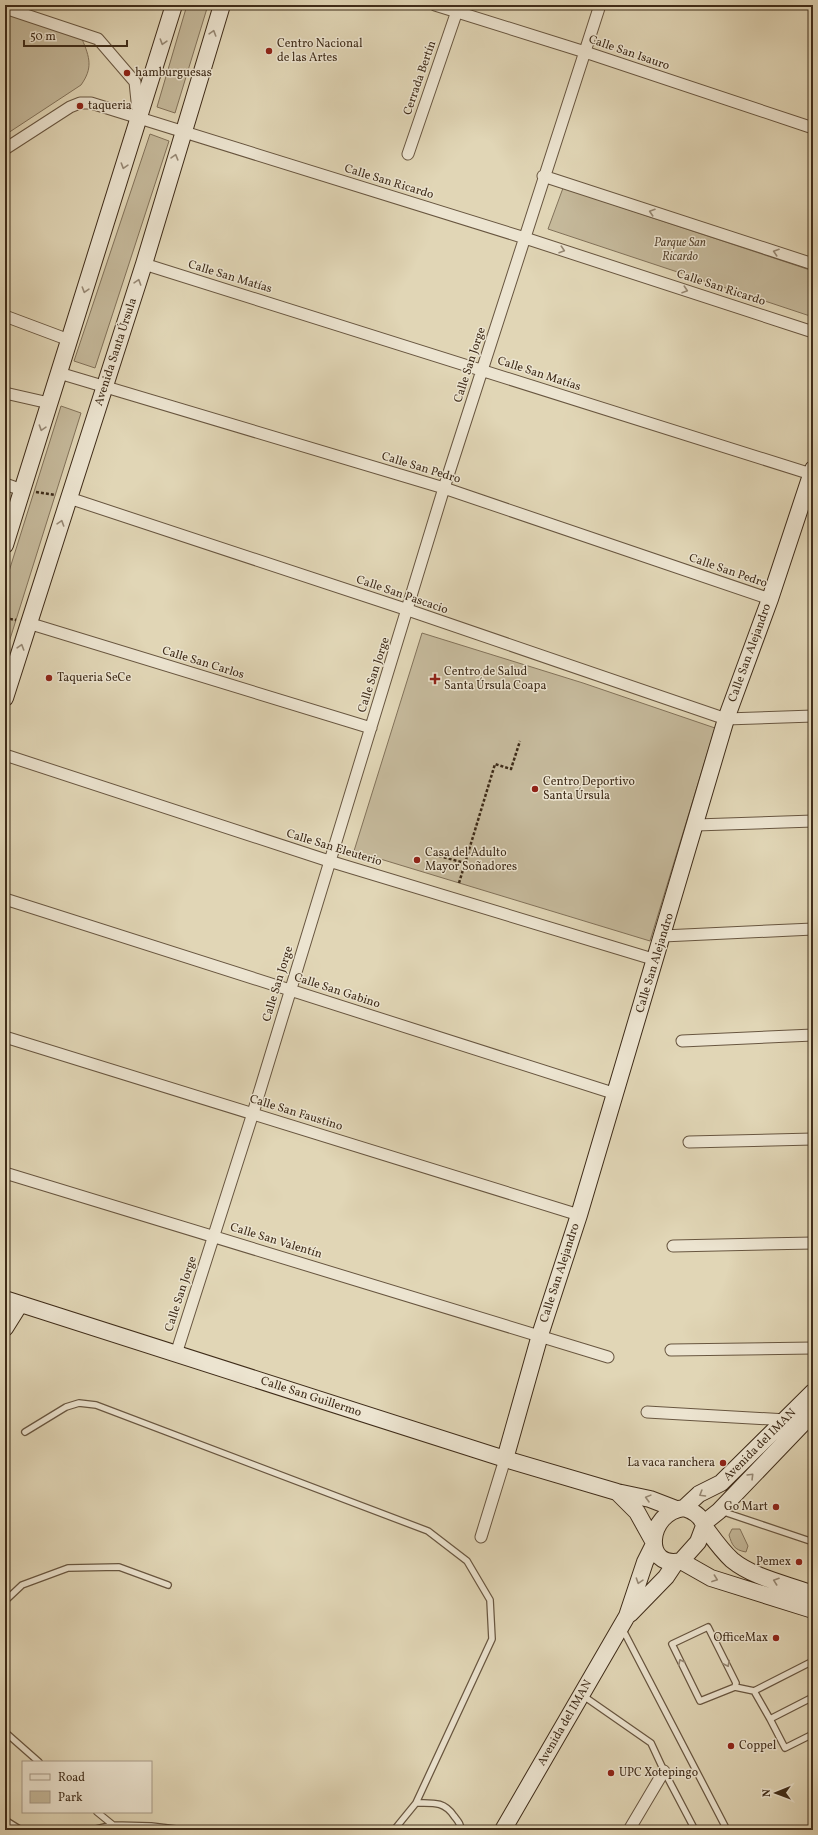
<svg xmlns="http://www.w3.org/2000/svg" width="818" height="1835" font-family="Vollkorn,serif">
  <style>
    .green { fill: #c5b99b; stroke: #82725a }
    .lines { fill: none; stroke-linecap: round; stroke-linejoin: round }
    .lane-casing { stroke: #685640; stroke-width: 8 }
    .street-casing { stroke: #685640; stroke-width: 13 }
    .secondary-casing { stroke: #3f2c19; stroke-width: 18 }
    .path { stroke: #3f2c19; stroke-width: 2.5; stroke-dasharray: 3 2; stroke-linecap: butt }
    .lane { stroke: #ece4d0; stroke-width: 5.5 }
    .street { stroke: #ece4d0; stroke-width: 11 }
    .secondary { stroke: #ece4d0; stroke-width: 16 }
    .oneway { stroke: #968874 }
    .poi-dot { fill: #8f2418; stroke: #ece4d0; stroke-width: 1.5 }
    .labels { text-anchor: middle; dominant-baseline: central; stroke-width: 3; stroke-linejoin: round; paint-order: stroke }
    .poi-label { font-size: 12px; fill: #3f2c19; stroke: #ece4d0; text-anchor: start }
    .street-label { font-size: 12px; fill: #3f2c19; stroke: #ece4d0 }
    .park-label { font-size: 12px; font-style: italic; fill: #5a4833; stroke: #ece4d0 }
  </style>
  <rect width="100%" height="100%" fill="#e1d6b6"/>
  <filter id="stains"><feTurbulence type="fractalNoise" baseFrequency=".005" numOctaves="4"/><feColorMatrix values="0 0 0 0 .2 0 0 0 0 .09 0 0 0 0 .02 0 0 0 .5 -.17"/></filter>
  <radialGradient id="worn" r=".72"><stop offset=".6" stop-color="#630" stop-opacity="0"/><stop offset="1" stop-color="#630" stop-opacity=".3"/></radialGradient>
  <path class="green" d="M187,5H208L175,113L157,107Z
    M5,13L82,39C90,58 93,68 81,85L5,135Z
    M150,134L169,141L95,368L74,361Z
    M563,188L813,271V317L548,229Z
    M61,406L81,413L5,655V584Z
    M422,633L583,683L715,728L650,941L354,851Z
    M732,1529H740L748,1546L746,1552C734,1550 732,1545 729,1535Z"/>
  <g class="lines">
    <g class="lane-casing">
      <path id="lane" d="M25,1432L66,1407L79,1403L96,1405L428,1531L467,1561L490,1600L492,1639L416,1803C433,1803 444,1801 454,1816C458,1821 461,1824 461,1830
        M721,1511L813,1542
        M5,1601L22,1585L68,1568L119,1567L168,1585
        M622,1628L727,1830
        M735,1687L736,1683L708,1627L672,1644L700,1701L735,1687L754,1691L770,1719
        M754,1691L813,1661
        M582,1695L651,1743L664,1771L695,1830
        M813,1697L770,1719L785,1748L813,1734
        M5,1732L39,1762
        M97,1812L113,1825L151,1826L184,1830
        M5,1820L21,1830
        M92,1830L113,1825
        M394,1830L416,1803"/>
    </g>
    <g class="street-casing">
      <path id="street" d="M435,5L585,52L813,128
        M5,8L98,39L135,82L138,111
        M5,149L70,107L80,103H91L525,238L813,332
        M408,154L457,11
        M543,176L813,264
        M144,264L811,474
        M5,316L69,340
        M59,373L444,488L770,599
        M5,393L49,403
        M5,484L22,490
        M69,498L408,610L726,719L813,716
        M28,623L371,728
        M5,755L329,861L656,960
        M696,825L813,821
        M5,899L616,1094
        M663,936L813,929
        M5,1037L579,1215
        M682,1041L813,1035
        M689,1142L813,1139
        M5,1173L608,1357
        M673,1246L813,1243
        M671,1350L813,1348
        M176,1354L253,1113L444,488L600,5
        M647,1412L787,1420
        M481,1537L505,1459
        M629,1830L664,1771"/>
    </g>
    <g class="secondary-casing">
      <path id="secondary" d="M5,545L174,5
        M5,698L144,264L222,5
        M5,1299L505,1459L617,1492L650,1499L676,1509
        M5,1328L20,1304
        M505,1459L540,1335L579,1215L726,719L770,599L813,469
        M617,1492L637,1512L652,1539
        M684,1508L699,1494L721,1483L813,1392
        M684,1508C693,1511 702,1516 704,1526L698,1542L681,1561C642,1570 647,1512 684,1508Z
        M704,1523L719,1511L813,1413
        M704,1526C713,1538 721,1550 732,1560C754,1578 787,1584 813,1594
        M681,1561L711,1578L813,1610
        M630,1614L666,1577L676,1562
        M503,1830L627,1616L645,1562L653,1546"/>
    </g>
    <path class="path" d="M36,492L55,495
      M5,618L16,620
      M439,856L465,863
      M459,883L495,764L511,769L520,741"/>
    <use href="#lane" class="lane"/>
    <use href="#street" class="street"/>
    <use href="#secondary" class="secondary"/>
  </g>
  <defs><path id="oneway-chevron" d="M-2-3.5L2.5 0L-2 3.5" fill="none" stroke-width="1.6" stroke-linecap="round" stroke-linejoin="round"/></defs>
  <g class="oneway">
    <use href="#oneway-chevron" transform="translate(213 33) rotate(-73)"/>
    <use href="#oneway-chevron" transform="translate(163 42) rotate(107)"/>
    <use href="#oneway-chevron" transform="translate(175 157) rotate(-74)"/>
    <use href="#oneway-chevron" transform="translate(124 166) rotate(107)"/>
    <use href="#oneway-chevron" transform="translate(652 212) rotate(-162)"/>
    <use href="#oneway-chevron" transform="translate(562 250) rotate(18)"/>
    <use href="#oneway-chevron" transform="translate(776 252) rotate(-162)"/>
    <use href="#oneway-chevron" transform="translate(138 282) rotate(-72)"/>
    <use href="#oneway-chevron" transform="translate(85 290) rotate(107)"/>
    <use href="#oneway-chevron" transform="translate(685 290) rotate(18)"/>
    <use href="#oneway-chevron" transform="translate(42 428) rotate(108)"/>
    <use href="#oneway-chevron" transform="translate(61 523) rotate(-72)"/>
    <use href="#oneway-chevron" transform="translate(21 647) rotate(-73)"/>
    <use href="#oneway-chevron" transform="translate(751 1476) rotate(-45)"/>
    <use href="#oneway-chevron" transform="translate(702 1494) rotate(149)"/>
    <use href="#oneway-chevron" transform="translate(648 1498) rotate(-165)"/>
    <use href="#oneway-chevron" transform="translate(715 1579) rotate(20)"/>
    <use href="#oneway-chevron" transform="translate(639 1581) rotate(108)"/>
    <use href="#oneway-chevron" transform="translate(776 1581) rotate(-161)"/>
    <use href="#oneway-chevron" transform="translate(681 1662) rotate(-116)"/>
    <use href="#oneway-chevron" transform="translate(727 1664) rotate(63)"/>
  </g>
  <g class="poi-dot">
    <circle cx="269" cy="51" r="4"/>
    <circle cx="127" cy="73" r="4"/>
    <circle cx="80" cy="106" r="4"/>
    <circle cx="49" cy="678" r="4"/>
    <path d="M433 673h4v4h4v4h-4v4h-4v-4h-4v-4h4z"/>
    <circle cx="535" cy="789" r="4"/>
    <circle cx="417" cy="860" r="4"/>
    <circle cx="723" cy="1463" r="4"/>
    <circle cx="776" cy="1507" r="4"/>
    <circle cx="799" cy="1562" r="4"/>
    <circle cx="776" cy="1638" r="4"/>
    <circle cx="731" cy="1746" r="4"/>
    <circle cx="611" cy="1773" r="4"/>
  </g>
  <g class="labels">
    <g class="poi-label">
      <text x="277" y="44">Centro Nacional<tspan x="277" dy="14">de las Artes</tspan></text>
      <text x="135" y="73">hamburguesas</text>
      <text x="88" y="106">taqueria</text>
      <text x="444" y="672">Centro de Salud<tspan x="444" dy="14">Santa Úrsula Coapa</tspan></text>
      <text x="57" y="678">Taqueria SeCe</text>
      <text x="543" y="782">Centro Deportivo<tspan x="543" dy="14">Santa Úrsula</tspan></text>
      <text x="425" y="853">Casa del Adulto<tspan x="425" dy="14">Mayor Soñadores</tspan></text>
      <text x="715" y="1463" text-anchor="end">La vaca ranchera</text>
      <text x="768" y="1507" text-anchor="end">Go Mart</text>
      <text x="791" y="1562" text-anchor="end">Pemex</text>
      <text x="768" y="1638" text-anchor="end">OfficeMax</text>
      <text x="739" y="1746">Coppel</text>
      <text x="619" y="1773">UPC Xotepingo</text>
    </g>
    <g class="street-label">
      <text transform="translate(629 53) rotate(19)">Calle San Isauro</text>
      <text transform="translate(420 78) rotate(-71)">Cerrada Bertín</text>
      <text transform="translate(389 182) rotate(17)">Calle San Ricardo</text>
      <text transform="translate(230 277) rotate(17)">Calle San Matías</text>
      <text transform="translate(721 288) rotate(18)">Calle San Ricardo</text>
      <text transform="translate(116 352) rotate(-72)">Avenida Santa Úrsula</text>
      <text transform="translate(470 365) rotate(-72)">Calle San Jorge</text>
      <text transform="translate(539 374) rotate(18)">Calle San Matías</text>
      <text transform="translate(421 468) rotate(17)">Calle San Pedro</text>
      <text transform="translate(728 571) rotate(19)">Calle San Pedro</text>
      <text transform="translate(402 595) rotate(19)">Calle San Pascacio</text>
      <text transform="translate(750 653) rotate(-70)">Calle San Alejandro</text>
      <text transform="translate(203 663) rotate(17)">Calle San Carlos</text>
      <text transform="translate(374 675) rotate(-72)">Calle San Jorge</text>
      <text transform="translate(334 848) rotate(17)">Calle San Eleuterio</text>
      <text transform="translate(655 963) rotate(-73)">Calle San Alejandro</text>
      <text transform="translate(278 984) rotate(-73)">Calle San Jorge</text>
      <text transform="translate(337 991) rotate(18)">Calle San Gabino</text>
      <text transform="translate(296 1113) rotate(17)">Calle San Faustino</text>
      <text transform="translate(276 1241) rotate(17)">Calle San Valentín</text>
      <text transform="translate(560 1273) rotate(-72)">Calle San Alejandro</text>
      <text transform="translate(181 1294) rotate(-72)">Calle San Jorge</text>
      <text transform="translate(311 1397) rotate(18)">Calle San Guillermo</text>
      <text transform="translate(760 1445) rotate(-45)">Avenida del IMAN</text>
      <text transform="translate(565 1723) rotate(-60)">Avenida del IMAN</text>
    </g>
    <g class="park-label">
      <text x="680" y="243">Parque San<tspan x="680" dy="14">Ricardo</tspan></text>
    </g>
  </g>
  <rect width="818" height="1835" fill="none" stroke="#e1d6b6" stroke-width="20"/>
  <rect x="6" y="6" width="806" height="1823" fill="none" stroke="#3f2c19" stroke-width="2"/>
  <rect x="10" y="10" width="798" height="1815" fill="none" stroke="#3f2c19"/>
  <rect x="22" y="1761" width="130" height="52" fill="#ece4d0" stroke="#a79a87"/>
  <rect x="30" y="1774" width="20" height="6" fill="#ece4d0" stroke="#a79a87"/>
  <text x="58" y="1781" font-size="12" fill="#3f2c19">Road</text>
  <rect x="30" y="1791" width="20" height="12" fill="#c5b99b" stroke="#a79a87"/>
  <text x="58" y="1801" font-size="12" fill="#3f2c19">Park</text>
  <g transform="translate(776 1793) rotate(269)" stroke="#ece4d0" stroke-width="3" paint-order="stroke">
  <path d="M0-3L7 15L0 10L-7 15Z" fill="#3f2c19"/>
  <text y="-6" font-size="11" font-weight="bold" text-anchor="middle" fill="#3f2c19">N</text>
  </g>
  <path d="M24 40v6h103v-6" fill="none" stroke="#3f2c19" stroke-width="2"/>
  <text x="30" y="40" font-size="12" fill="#3f2c19" stroke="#ece4d0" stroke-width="3" paint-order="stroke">50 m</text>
  <rect width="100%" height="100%" filter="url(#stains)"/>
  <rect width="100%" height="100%" fill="url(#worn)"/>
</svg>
